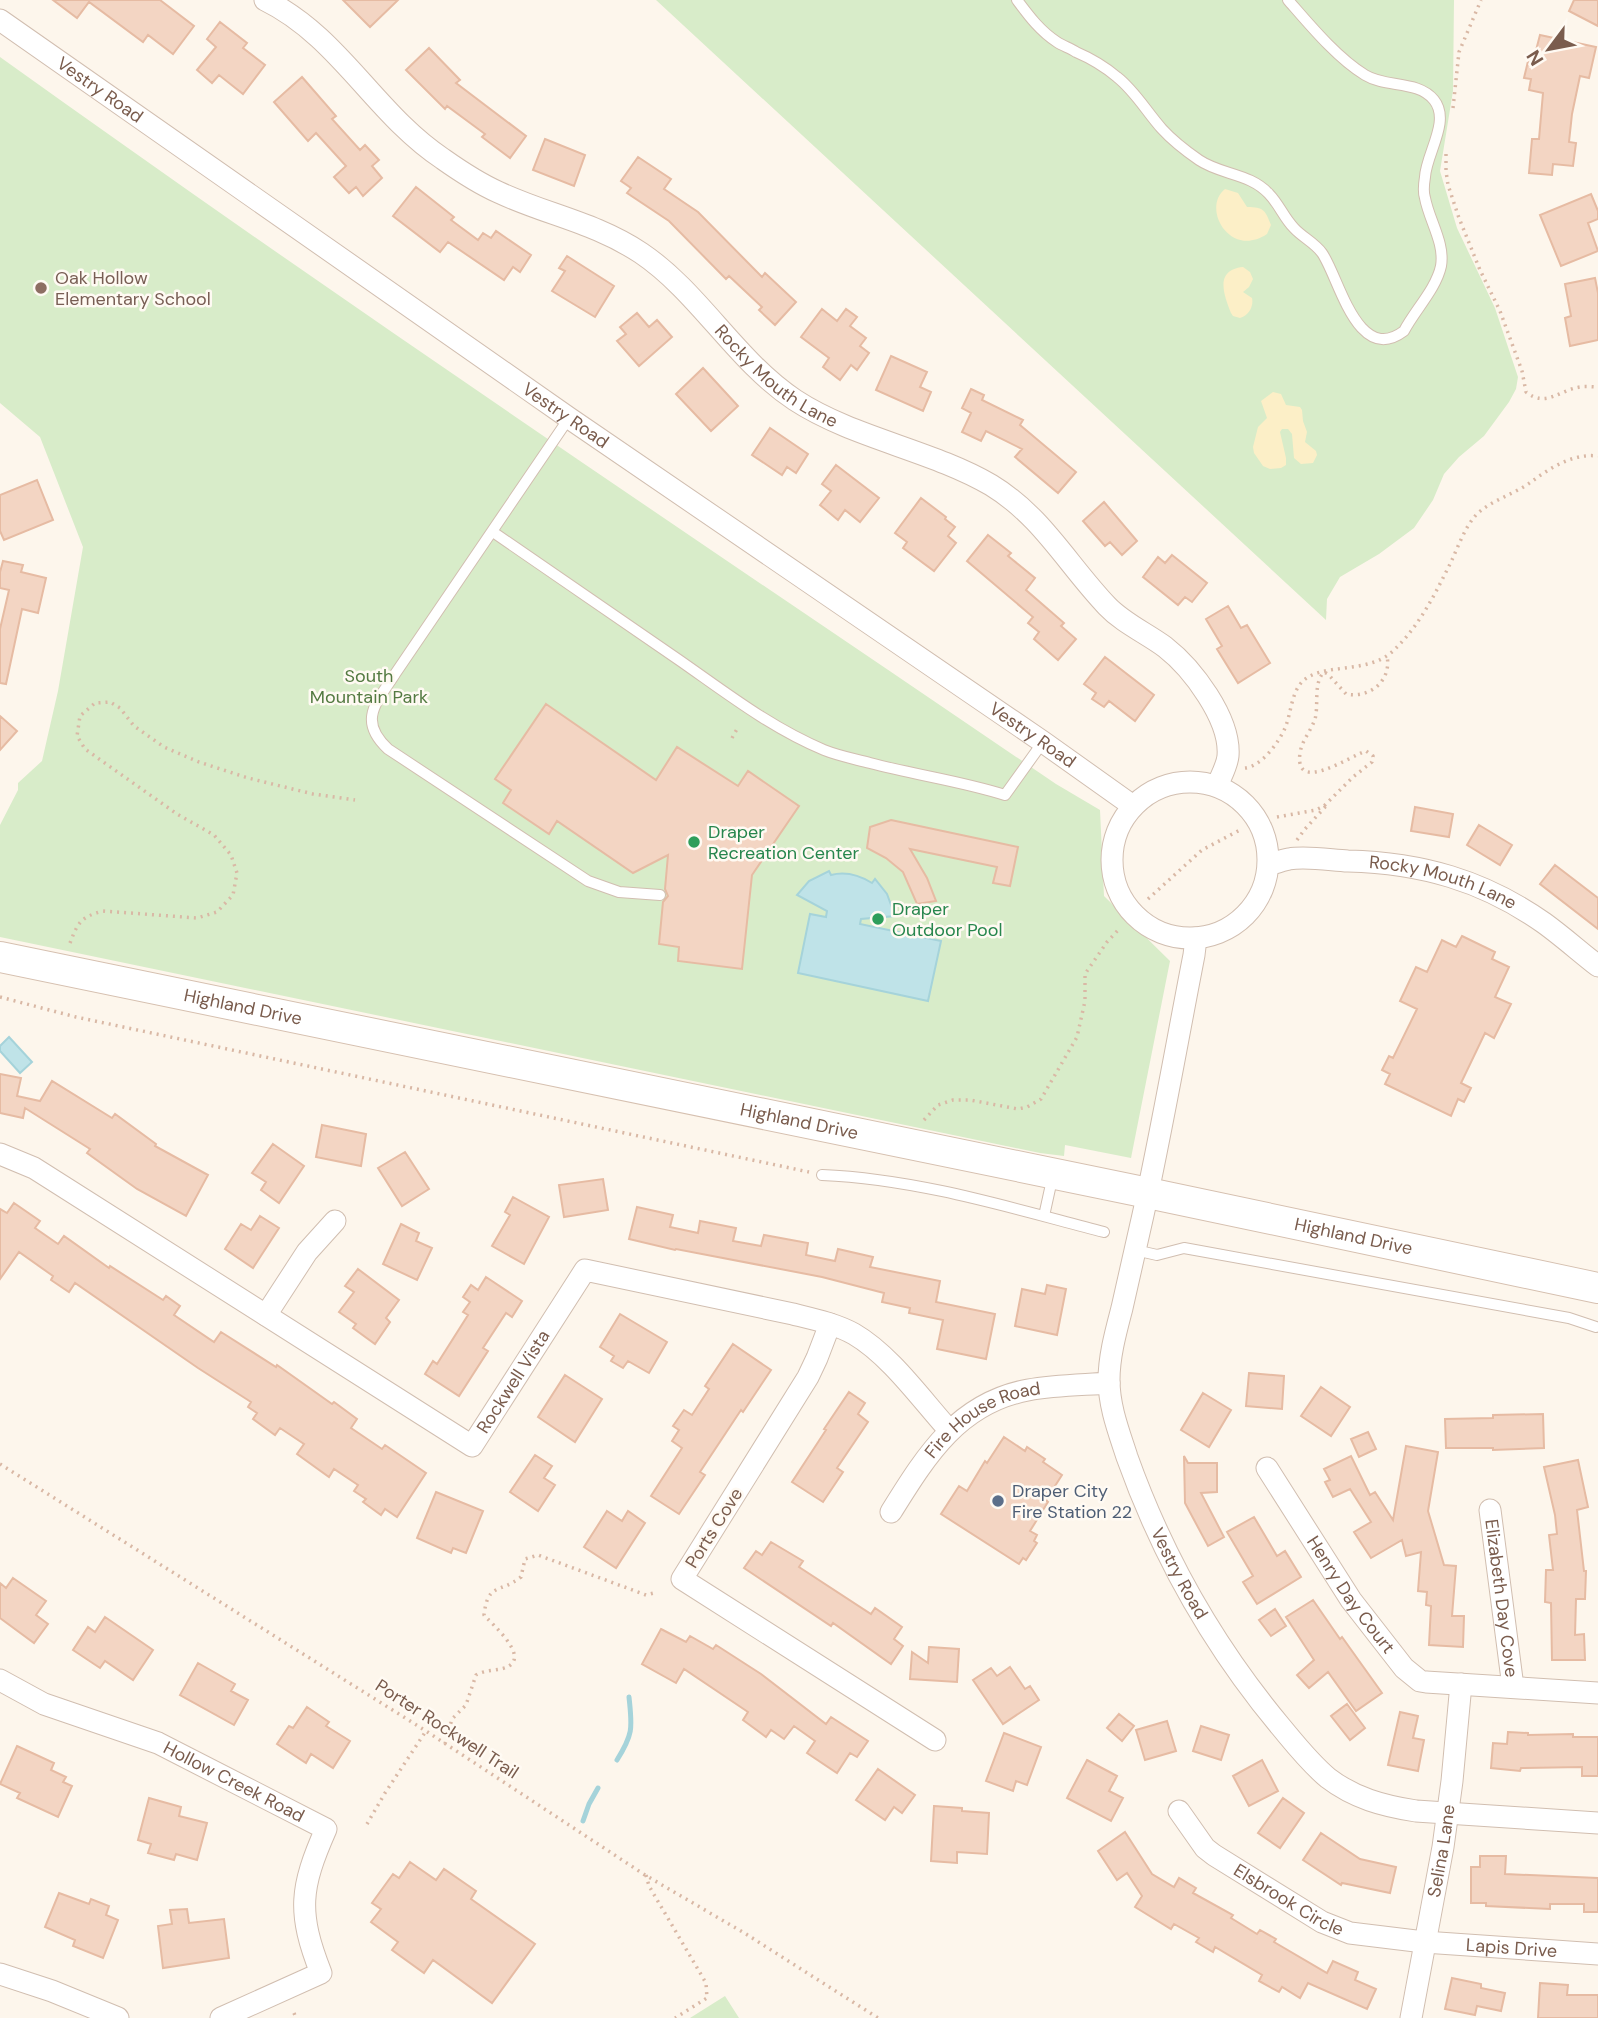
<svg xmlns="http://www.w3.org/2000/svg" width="1598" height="2018" font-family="'DM Sans',sans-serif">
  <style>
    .green { fill: #d8ecc9 }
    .sand { fill: #fcefc7 }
    .water { fill: #bfe3e8; stroke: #a5d3da; stroke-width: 2 }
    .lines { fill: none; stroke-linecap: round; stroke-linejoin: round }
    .stream { stroke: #a5d3da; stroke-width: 5 }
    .building { fill: #f3d5c3; stroke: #e6bba3; stroke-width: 2 }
    .lane-casing { stroke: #d1beb0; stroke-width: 12 }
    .street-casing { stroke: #d1beb0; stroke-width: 23 }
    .secondary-casing { stroke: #d6c0b0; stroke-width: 32 }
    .path { stroke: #d9b8a5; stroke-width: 3.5; stroke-dasharray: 2 5; stroke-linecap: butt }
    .lane { stroke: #fff; stroke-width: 10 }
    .street { stroke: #fff; stroke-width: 21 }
    .secondary { stroke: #fff; stroke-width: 30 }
    .education-dot { fill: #8d6e63; stroke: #fffaf3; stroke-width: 2.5 }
    .leisure-dot { fill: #2e9e5b; stroke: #fffaf3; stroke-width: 2.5 }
    .service-dot { fill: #5c6f8a; stroke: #fffaf3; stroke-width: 2.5 }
    .labels { text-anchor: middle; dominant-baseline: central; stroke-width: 5; stroke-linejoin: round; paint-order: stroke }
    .street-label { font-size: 18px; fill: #7a5c4d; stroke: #fffaf3 }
    .education-label { font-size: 18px; fill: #785e54; stroke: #fffaf3; text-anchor: start }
    .park-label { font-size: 18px; fill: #537a41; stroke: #fffaf3 }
    .leisure-label { font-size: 18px; fill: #27864d; stroke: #fffaf3; text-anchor: start }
    .service-label { font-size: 18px; fill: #4e5e75; stroke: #fffaf3; text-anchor: start }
  </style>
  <rect width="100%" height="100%" fill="#fdf6ec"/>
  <path class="green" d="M656,0H1454L1453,91L1440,171L1457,228L1495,308L1518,377L1516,389L1509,402L1484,436L1459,457L1444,474L1433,500L1414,528L1379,554L1340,577L1327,599L1326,620Z
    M0,57C347,306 703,544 1056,784L1100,810L1104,896L1170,961L1131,1158L1065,1145L1064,1156L1040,1153L0,937V825L18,790V783L42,761L58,691L83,547L40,437L0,403Z
    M725,1996L739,2018H690Z"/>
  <path class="sand" d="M1225,189L1238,193L1247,207C1264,207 1265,210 1271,225L1267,234C1230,259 1201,208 1225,189Z
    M1243,267L1250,272L1253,279L1249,287L1243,292L1252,298C1254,307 1248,316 1240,318L1233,316L1231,313C1224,295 1214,270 1243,267Z
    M1273,392L1281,394L1286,405L1300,407L1302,410L1303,421L1307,432L1305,442L1316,451L1317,455L1313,463L1301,464L1294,458L1292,434L1288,429H1282L1280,432L1286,458V465L1281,468L1270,469L1263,466L1254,453L1253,447L1258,427L1267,418L1261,401Z"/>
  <path class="water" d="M829,871L831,875C846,871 859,875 872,883L875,879L887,894L895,916L861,919L860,924L941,941L928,1001L798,973L810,914L826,917L827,911L797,895L809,881Z
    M9,1037L32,1062L20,1073L0,1051V1046Z"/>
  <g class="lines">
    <path class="stream" d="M617,1760C634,1733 632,1727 629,1697
      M583,1821L589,1804L598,1788"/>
  </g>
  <path class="building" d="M53,0H160L194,26L173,54L148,35L143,42L89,2L77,18Z
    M343,0H398L370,27Z
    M1574,0H1598V26L1569,11Z
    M220,22L247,43L243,48L265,65L243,94L219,75L212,83L197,70L216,47L207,39Z
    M1540,35L1596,47L1589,78L1580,76L1572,114L1569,142L1576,143L1573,166L1553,164L1552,175L1529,173L1532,139H1539L1543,93L1529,90L1531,79L1524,78L1529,57L1534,58Z
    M429,48L460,80L456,83L526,136L510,158L482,137L485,134L447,106L445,109L406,70Z
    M302,77L336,116L332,119L360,150L365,145L379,160L372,166L382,178L363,196L356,187L349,193L334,177L346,166L316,133L308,141L274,102Z
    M545,139L585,155L574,186L533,170Z
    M638,157L671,179L664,189L698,212L762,277L765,273L796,302L775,325L759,310L762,307L729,276L726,279L669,221L627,193L631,188L621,181Z
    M416,187L454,217L451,220L478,240L483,233L491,238L496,231L531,255L520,272L513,267L504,280L448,242L440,252L393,216Z
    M1591,194L1598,211V219L1588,223L1598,251L1561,266L1540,215Z
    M567,256L614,286L595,317L552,291L565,271L559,268Z
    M1595,278L1598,293V340L1570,346L1565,318L1571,316L1565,284Z
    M822,309L837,321L846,309L857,317L850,326L866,338L860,346L869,353L857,370L851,365L840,380L823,367L829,358L801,337Z
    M637,313L649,327L657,320L672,337L639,366L617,341L626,334L620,327Z
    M891,356L927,372L920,387L931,392L923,411L876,390Z
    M703,368L738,406L711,431L676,394Z
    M971,389L984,395L982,400L1023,420L1020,425L1076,472L1058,493L1015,457L1022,449L986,431L981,441L962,432L971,413L962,408Z
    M770,428L808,454L796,473L787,467L782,475L752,455Z
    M836,465L879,498L860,522L845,510L838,520L820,505L831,491L822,484Z
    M37,480L53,520L4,540L0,531V495Z
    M921,498L946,517L945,519L955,527L948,536L956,543L934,571L903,548L907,542L895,533Z
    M1104,502L1137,541L1122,555L1110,542L1105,546L1083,521Z
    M988,535L1011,553L1008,556L1035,578L1026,590L1064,623L1061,626L1076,639L1058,660L1034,639L1039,632L1028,623L1033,617L967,561Z
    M1172,555L1207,583L1192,602L1185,597L1178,605L1143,577L1158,557L1165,563Z
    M3,561L23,565L21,572L46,578L38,613L22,609L6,684L0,683V629L9,590L0,588V572Z
    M1228,606L1241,628L1247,625L1270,663L1238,683L1217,649L1222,646L1206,619Z
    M1105,657L1154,695L1135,721L1109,701L1104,707L1092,699L1096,693L1084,684Z
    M546,704L656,780L677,747L738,786L748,771L799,806L752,875L742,969L678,961L679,947L659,944L663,902L668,896L665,889L668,855L633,873L557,821L549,834L503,803L511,790L495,779Z
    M0,716L17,731L0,750Z
    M1415,807L1453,814L1449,837L1411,831Z
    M891,820L1018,847L1010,886L993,883L997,867L910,849L927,878L936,901L917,904L903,872L886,858L867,848L870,827Z
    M1479,825L1512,845L1500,865L1467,845Z
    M1555,865L1598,898V929L1540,884Z
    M1462,936L1495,952L1492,959L1509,967L1495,997L1511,1004L1494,1038L1485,1033L1461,1083L1471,1088L1464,1102L1458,1099L1451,1116L1385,1084L1390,1074L1382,1070L1389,1056L1393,1058L1417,1009L1400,1001L1416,967L1427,972L1442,940L1456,947Z
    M0,1074L21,1078L17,1096L40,1101L52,1081L112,1118L115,1114L156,1144L155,1146L208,1175L186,1216L137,1189L87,1153L90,1149L25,1108L23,1118L0,1113Z
    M322,1125L366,1134L361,1166L316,1157Z
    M273,1144L304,1166L279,1203L261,1190L266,1182L252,1173Z
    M405,1152L429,1189L402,1206L378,1168Z
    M603,1179L608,1210L564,1217L559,1185Z
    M513,1197L549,1217L524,1264L492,1246L510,1215L505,1212Z
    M14,1203L40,1221L35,1228L58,1244L64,1236L109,1268L110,1266L163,1300L166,1296L180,1306L174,1315L214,1342L221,1332L276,1367L277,1365L332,1404L334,1402L357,1419L351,1428L382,1449L385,1445L426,1473L397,1517L385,1509L381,1515L363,1502L366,1499L354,1491L358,1485L334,1469L329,1477L297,1454L304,1444L280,1428L275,1435L253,1419L257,1413L248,1407L251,1402L198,1368L75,1283L69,1292L51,1280L53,1276L19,1252L0,1279V1209L7,1213Z
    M637,1207L673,1215L670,1227L698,1233L700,1221L736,1228L733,1241L761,1246L764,1235L808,1243L806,1255L835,1261L838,1249L873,1257L870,1267L940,1281L936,1302L995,1314L986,1359L937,1349L943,1320L909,1313L910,1308L882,1302L884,1293L822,1277L676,1249L675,1250L629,1239Z
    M260,1216L279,1228L253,1268L225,1249L241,1224L251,1230Z
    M401,1224L419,1233L416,1241L432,1248L417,1280L383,1264Z
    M358,1269L399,1300L386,1318L390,1322L375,1344L353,1328L356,1324L339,1312L354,1292L345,1286Z
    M486,1277L522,1301L512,1317L506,1313L483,1348L488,1351L459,1396L425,1374L433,1361L437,1364L468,1315L463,1312L470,1302L463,1297L471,1285L478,1290Z
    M1047,1285L1066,1289L1057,1335L1015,1326L1022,1289L1045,1294Z
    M620,1314L667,1342L649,1373L628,1361L623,1368L611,1361L614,1356L600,1347Z
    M733,1344L771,1370L743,1412L741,1410L700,1472L705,1475L679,1514L651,1496L682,1448L672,1441L679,1430L673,1426L684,1410L692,1415L709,1389L705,1386Z
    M1249,1373L1284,1376L1282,1409L1246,1406Z
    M565,1375L602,1399L575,1442L538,1417Z
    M1321,1387L1350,1407L1331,1436L1301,1416Z
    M849,1392L865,1403L858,1414L868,1422L837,1468L843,1472L823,1502L792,1482L826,1430L824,1429Z
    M1203,1393L1231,1410L1209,1447L1181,1430Z
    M1543,1414L1544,1448L1493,1450V1448H1446L1445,1419L1493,1418V1415Z
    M1368,1432L1376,1449L1359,1457L1351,1439Z
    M1004,1437L1025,1451L1027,1447L1045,1459L1043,1462L1062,1475L1046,1500L1048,1502L1030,1531L1037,1535L1034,1541L1037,1543L1026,1560L1023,1558L1019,1564L941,1514L959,1486L967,1491L985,1461L987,1463Z
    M1406,1446L1438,1452L1428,1511L1444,1565L1456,1566L1452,1616H1464L1463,1647L1429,1645L1431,1606L1426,1605L1427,1592L1418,1591L1421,1552L1406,1556L1402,1540L1371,1558L1354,1532L1371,1522L1350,1489L1333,1497L1325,1482L1330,1480L1324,1469L1351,1456L1370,1495L1375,1492L1393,1520Z
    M535,1455L552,1466L544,1478L555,1485L538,1511L510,1492Z
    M1184,1456L1188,1463H1217V1492L1201,1493L1224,1537L1208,1546L1185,1503Z
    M1578,1460L1588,1507L1577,1510L1584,1571H1586L1585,1599H1576L1575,1635L1584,1634L1585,1660H1552L1551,1603L1545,1602L1546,1570H1553L1549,1535L1557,1534L1555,1515L1544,1467Z
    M436,1492L483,1511L466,1553L453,1548L451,1553L417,1538Z
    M607,1511L622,1521L628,1511L645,1523L616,1568L584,1547Z
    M1254,1517L1277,1556L1285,1551L1301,1577L1257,1604L1243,1582L1253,1576L1227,1532Z
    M771,1542L803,1561L799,1567L871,1614L875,1608L902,1627L894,1639L903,1646L891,1664L833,1623L831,1626L744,1568L756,1551L762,1555Z
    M13,1578L46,1601L36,1615L48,1624L34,1643L0,1618V1583L6,1588Z
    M1313,1600L1340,1639L1342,1637L1382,1693L1356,1711L1328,1672L1309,1688L1297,1675L1314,1660L1286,1617Z
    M1275,1609L1286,1626L1271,1636L1259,1620Z
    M105,1617L153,1650L133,1680L105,1661L100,1668L73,1650L88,1627L95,1632Z
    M661,1629L686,1642L690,1636L713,1649L716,1645L761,1674L826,1724L831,1717L868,1741L857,1757L850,1753L837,1773L807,1753L815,1741L794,1726L784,1739L771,1730L766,1737L743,1720L748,1712L684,1669L676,1683L642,1664Z
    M929,1647L959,1649L957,1682L910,1679L912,1652L928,1663Z
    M198,1663L235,1684L231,1691L248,1700L234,1725L180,1695Z
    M1010,1667L1025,1689L1030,1686L1039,1700L1003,1724L973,1680L991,1668L997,1676Z
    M1347,1704L1365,1728L1350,1740L1331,1716Z
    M307,1707L329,1722L326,1726L350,1741L333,1768L311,1754L306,1763L277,1744L289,1726L293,1728Z
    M1400,1712L1418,1716L1413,1738L1424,1740L1418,1771L1388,1765Z
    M1119,1714L1134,1726L1122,1741L1107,1728Z
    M1167,1721L1176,1751L1145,1760L1136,1730Z
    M1201,1726L1229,1735L1221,1760L1193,1751Z
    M1508,1732L1528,1733V1735L1573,1734V1737H1598V1776H1582V1767L1521,1768L1520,1771L1491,1768L1493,1743L1507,1744Z
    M1004,1733L1041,1747L1027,1785L1016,1781L1013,1791L986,1781Z
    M17,1746L54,1763L51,1770L66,1777L63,1782L72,1786L58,1817L17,1798L20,1793L0,1784Z
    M1087,1760L1117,1776L1109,1791L1123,1798L1111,1821L1067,1798Z
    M1262,1760L1278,1791L1249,1806L1233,1776Z
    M878,1769L915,1795L902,1813L894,1807L885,1820L856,1800Z
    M149,1798L181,1807L179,1816L207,1823L197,1860L176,1854L174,1860L148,1853L151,1844L138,1840Z
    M1283,1798L1304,1813L1280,1848L1258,1833Z
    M934,1806L962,1808V1811L989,1813L987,1854L957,1852V1863L931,1861Z
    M1125,1832L1152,1874L1174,1887L1179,1878L1196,1888L1193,1893L1233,1915L1231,1918L1257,1934L1260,1930L1276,1939L1274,1942L1327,1973L1333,1961L1358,1972L1355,1980L1376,1989L1367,2009L1308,1983L1300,1998L1282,1987L1279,1992L1259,1981L1262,1975L1215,1947L1213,1952L1196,1942L1199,1938L1174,1924L1171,1929L1135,1907L1142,1896L1127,1873L1117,1880L1098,1851Z
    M1321,1833L1360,1859L1396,1867L1390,1893L1342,1883L1341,1885L1303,1860Z
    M1480,1856H1506L1505,1874L1598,1878V1912H1584V1904H1550V1909L1486,1906V1903H1471V1867H1480Z
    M410,1862L436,1880L444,1869L476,1891L471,1899L535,1944L492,2003L433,1960L424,1973L392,1950L398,1942L371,1922L381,1909L372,1903L393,1874L399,1878Z
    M59,1893L89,1904L91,1899L109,1906L106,1915L118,1920L103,1958L73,1946L75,1940L45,1927Z
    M187,1909L189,1923L224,1919L229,1958L163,1968L158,1926L172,1924L170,1910Z
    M1452,1978L1481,1984V1988L1505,1993L1501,2011L1477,2006L1475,2015L1445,2009Z
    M1540,1983L1568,1985L1567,1995H1598V2018H1538Z"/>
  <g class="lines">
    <g class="lane-casing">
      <path id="lane" d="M1017,0C1029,16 1040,31 1057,42C1063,46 1070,48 1076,52C1090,58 1104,66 1117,77C1135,91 1146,111 1162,129C1172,140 1186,151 1199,160C1221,175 1250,173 1269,194C1279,204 1284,218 1294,228C1302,237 1315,243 1322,253C1339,277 1357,366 1404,331C1415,310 1436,289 1441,266C1445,243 1429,220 1425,198C1423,192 1424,183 1425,177C1426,154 1451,121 1434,100C1418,80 1386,88 1365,75C1337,58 1309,24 1288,0
        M569,418L395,674C377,702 357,720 388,749L588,881L619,892L660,895
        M493,532L679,660C725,692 771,728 824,750C839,756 855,759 870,763C915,775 961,781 1005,795L1043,742
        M822,1175C918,1179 1011,1208 1104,1232
        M1044,1216L1053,1175
        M1135,1250L1157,1255L1184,1248L1569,1318L1596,1327"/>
    </g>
    <g class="street-casing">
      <g id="street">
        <path id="s1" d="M265,0C339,36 375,114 443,159C460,171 478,183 498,192C547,215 594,222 641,253C699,292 736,361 795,400C853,438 931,450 991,485C1042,516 1067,564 1107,606C1123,623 1146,633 1165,647C1192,668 1231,719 1228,756C1227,766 1221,776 1217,786"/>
        <path id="s2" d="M0,20L569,418L1043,742L1133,806"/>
        <circle cx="1190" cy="860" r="78"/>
        <path id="s3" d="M1269,865C1275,863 1282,860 1289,859C1306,856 1330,860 1348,861C1421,863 1483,880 1544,923C1562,936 1580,952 1598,966"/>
        <path id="s4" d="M1196,938L1194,955C1177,1042 1162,1129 1143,1215C1136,1246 1129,1277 1122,1308C1116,1331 1109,1356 1109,1380C1109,1407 1119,1432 1127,1457C1162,1555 1215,1648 1281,1727C1296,1745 1310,1763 1328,1778C1354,1798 1383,1806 1416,1811L1598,1823"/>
        <path id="s5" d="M0,1154L34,1168L472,1446L585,1270L793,1314C813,1319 836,1324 854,1334C890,1355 921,1399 949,1430"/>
        <path d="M266,1315L307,1252L335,1221"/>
        <path d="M830,1324L817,1358L808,1377L682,1579L935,1740"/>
        <path id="s6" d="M1267,1468L1351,1600L1404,1668L1420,1681L1426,1682L1598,1693"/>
        <path id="s7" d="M1490,1510L1513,1687"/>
        <path id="s8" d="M891,1512C926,1456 958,1403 1028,1390C1055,1385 1082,1385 1109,1383"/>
        <path id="s9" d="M0,1680L44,1704L158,1743L326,1829C300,1888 297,1912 321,1973L221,2018"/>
        <path id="s10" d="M1179,1811L1205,1848L1214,1855L1322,1922L1350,1933L1424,1942L1598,1954"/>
        <path d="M0,1974L52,1991L118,2018"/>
        <path id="s11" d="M1411,2018L1443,1847L1452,1781L1461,1684"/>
      </g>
    </g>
    <g class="secondary-casing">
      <g id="secondary">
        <path id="s12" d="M0,957L1148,1193L1598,1288"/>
      </g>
    </g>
    <path class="path" d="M1453,108L1459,52L1481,0
      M1446,154V171L1448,185L1459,218L1480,270L1500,311L1522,371L1526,392C1546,408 1559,390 1580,387C1586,386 1592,387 1598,387
      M732,738L737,729
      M1245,768C1262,766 1279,742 1285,728C1291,714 1291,695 1301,683C1320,661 1368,676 1394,650C1420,625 1435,594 1451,562C1458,547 1465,527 1476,515C1491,500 1513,495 1531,482C1550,468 1573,453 1598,456
      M1277,817L1316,810L1324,806L1353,777L1372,762L1373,756L1366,751C1350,756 1294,795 1300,753C1302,740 1311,731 1315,719C1319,705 1313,683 1324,672L1328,674L1346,694C1369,699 1392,681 1387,656
      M1297,840L1305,829L1326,806
      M1148,899L1202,850L1240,830
      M70,943C78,922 81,917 103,911L197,918L217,912L233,895L237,873L231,855L214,835L177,814L85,749L77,736L80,716L95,703L110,702L120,708L134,726L164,747L199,762L248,778L313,794L355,800
      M0,997L76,1017L809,1172
      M924,1120L938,1105L953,1100H970L1018,1109L1027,1107L1041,1099L1077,1037L1085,1001V974L1107,942L1120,928
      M0,1464L426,1731L645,1875L746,1934L878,2018
      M445,1744L452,1719L466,1705L476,1675C486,1669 501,1671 509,1666C528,1655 492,1624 484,1615C488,1582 499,1594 521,1577L525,1559L538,1555L646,1595L654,1593
      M367,1824L385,1793L426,1731
      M646,1875L649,1886L706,1983L707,1998L675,2018
      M294,2013L296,2018"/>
    <use href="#lane" class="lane"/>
    <use href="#street" class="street"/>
    <use href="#secondary" class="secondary"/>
  </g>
  <circle class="education-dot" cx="41" cy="288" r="7"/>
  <g class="leisure-dot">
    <circle cx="694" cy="842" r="7"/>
    <circle cx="878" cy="919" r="7"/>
  </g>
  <circle class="service-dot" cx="998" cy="1501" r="7"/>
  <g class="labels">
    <g class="street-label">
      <text stroke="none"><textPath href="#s2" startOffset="122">Vestry Road</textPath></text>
      <text stroke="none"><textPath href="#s1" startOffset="644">Rocky Mouth Lane</textPath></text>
      <text stroke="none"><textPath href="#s2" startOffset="690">Vestry Road</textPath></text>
      <text stroke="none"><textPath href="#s2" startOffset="1256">Vestry Road</textPath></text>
      <text stroke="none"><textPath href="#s3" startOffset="178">Rocky Mouth Lane</textPath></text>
      <text stroke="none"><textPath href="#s12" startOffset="248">Highland Drive</textPath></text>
      <text stroke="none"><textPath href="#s12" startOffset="816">Highland Drive</textPath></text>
      <text stroke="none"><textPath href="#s12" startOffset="1382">Highland Drive</textPath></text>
      <text stroke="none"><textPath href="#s5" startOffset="632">Rockwell Vista</textPath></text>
      <text stroke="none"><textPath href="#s8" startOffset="135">Fire House Road</textPath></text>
      <text transform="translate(714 1528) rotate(-58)">Ports Cove</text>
      <text stroke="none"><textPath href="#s4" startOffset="658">Vestry Road</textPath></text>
      <text stroke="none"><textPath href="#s6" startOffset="152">Henry Day Court</textPath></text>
      <text stroke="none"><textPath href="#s7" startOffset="89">Elizabeth Day Cove</textPath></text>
      <text transform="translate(447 1729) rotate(33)">Porter Rockwell Trail</text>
      <text stroke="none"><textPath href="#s9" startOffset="256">Hollow Creek Road</textPath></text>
      <text stroke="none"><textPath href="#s11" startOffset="170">Selina Lane</textPath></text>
      <text stroke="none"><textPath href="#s10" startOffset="144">Elsbrook Circle</textPath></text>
      <text stroke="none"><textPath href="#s10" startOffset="376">Lapis Drive</textPath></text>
    </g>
    <g class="education-label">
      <text x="55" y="278">Oak Hollow<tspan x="55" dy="21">Elementary School</tspan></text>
    </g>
    <g class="park-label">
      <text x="369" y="676">South<tspan x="369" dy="21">Mountain Park</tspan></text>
    </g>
    <g class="leisure-label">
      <text x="708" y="832">Draper<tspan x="708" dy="21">Recreation Center</tspan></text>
      <text x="892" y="909">Draper<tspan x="892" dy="21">Outdoor Pool</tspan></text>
    </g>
    <g class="service-label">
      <text x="1012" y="1491">Draper City<tspan x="1012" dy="21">Fire Station 22</tspan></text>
    </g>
  </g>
  <g transform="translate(1549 49) rotate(238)" stroke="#fffaf3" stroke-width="5" paint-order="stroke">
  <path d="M0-5L12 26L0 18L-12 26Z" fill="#7a5c4d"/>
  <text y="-10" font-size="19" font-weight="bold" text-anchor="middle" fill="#7a5c4d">N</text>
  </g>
</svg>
